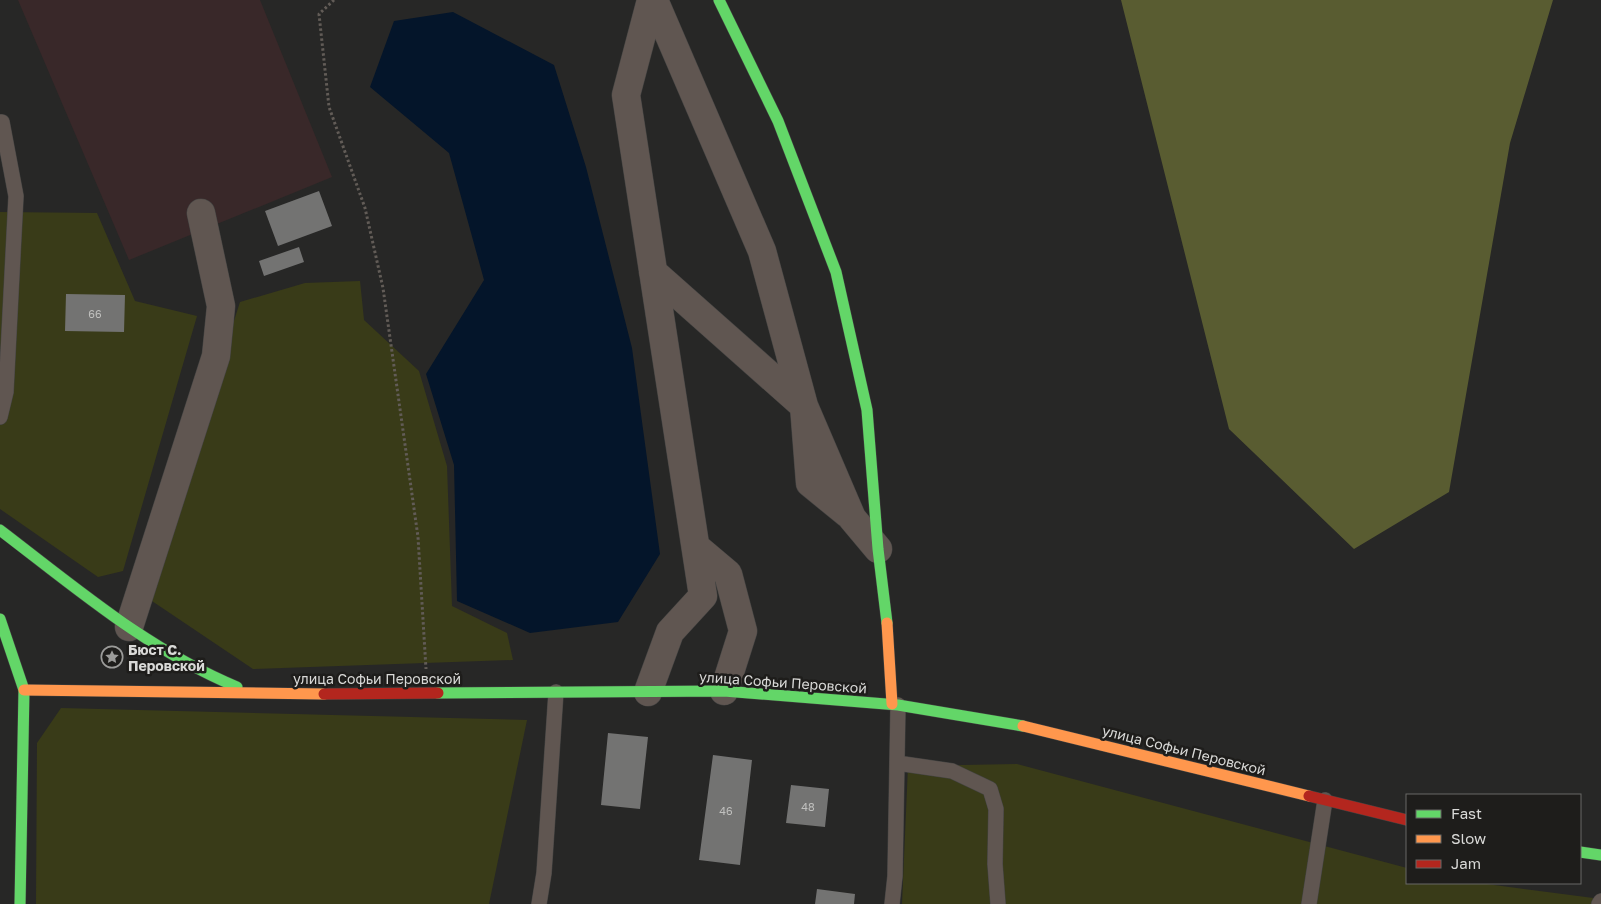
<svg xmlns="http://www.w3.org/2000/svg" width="1601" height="904" font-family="'Golos Text',sans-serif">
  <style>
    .industrial { fill: #392829 }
    .green { fill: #393b18 }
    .forest { fill: #595c31 }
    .water { fill: #04152a }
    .building { fill: #737372 }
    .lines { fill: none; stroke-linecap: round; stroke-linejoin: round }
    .lane-casing { stroke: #434342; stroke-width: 16 }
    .street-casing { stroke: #434342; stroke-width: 29 }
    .fast-casing { stroke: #434342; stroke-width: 12 }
    .slow-casing { stroke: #434342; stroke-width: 12 }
    .jam-casing { stroke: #434342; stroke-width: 12 }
    .path { stroke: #625c57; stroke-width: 3; stroke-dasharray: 2.5 2.5; stroke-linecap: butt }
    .lane { stroke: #605651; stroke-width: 15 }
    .street { stroke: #605651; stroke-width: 28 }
    .fast { stroke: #63d668; stroke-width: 11 }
    .slow { stroke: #ff974d; stroke-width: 11 }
    .jam { stroke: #b3261e; stroke-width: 11 }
    .labels { text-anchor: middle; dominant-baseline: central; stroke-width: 5; stroke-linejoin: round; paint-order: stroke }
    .number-label { font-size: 11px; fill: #c0c0be }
    .poi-label { font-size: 14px; font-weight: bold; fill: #d9d9d7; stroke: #1e1d1b; text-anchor: start }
    .street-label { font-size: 14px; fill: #d9d9d7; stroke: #1e1d1b }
  </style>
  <rect width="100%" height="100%" fill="#272726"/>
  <path class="industrial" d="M18,0H260L332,177L129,260Z"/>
  <path class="green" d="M0,212L97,213L135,301L197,316L123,571L98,577L0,509Z
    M360,281L364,320L419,371L447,466L452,606L507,633L513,660L253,669L146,597L240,302L305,283Z
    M61,708L527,720L489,904H36L37,743Z
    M1017,764L1407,868V883H1479L1601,899V904H902L908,766Z"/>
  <path class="forest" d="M1121,0H1553L1510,143L1449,492L1354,549L1229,429Z"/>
  <path class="water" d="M453,12L554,65L586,167L632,348L660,554L618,622L530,633L457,601L454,465L426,374L484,280L449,153L370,87L394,21Z"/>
  <path class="building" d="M319,191L332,226L278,246L265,211Z
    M299,247L304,262L264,276L259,261Z
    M66,294L125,295L124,332L65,331Z
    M608,733L648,737L640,809L601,805Z
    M713,755L752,760L740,865L699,860Z
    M791,785L829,789L825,827L786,823Z
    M817,889L855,894L854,904H815Z"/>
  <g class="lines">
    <g class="lane-casing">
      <path id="lane" d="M0,122H2L16,196L6,392L0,417
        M897,763L952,771L990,789L996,809L995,864L998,904
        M539,904L544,873L556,692
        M892,904L895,876L898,705
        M1309,904L1325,800
        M1599,904L1601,901"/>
    </g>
    <g class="street-casing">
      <path id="street" d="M654,0L762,251L804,406L852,518L878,549
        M653,272L804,406L810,483L848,514
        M696,547L728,574L743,631L724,691
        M129,627L216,356L221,306L201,213
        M648,692L670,632L703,596L626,95L651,0"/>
    </g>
    <g class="fast-casing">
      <path id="fast" d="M719,0L778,121L836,272L867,410L878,549L887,623
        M0,530C76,588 148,650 237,687
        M0,619L24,690L20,904
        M438,693L724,691L898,705L1023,726
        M1580,852L1601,855"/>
    </g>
    <g class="slow-casing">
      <path id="slow" d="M887,623L892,704
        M24,690L324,694
        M1023,726L1309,796"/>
    </g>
    <g class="jam-casing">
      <path id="jam" d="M324,694L438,693
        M1309,796L1407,820"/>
    </g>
    <path class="path" d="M334,0L319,14L329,107L365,208L383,288L418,537L426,669"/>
    <use href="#lane" class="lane"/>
    <use href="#street" class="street"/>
    <use href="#fast" class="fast"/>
    <use href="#slow" class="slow"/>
    <use href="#jam" class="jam"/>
  </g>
  <defs>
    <g id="sight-ring" transform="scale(1.125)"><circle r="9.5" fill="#1e1d1b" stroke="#9b9b99" stroke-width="1.5"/><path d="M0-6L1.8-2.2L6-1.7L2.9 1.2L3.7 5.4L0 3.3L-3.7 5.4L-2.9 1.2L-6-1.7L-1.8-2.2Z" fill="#9b9b99"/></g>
  </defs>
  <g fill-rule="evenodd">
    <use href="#sight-ring" x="112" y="657"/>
  </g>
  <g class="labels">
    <g class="number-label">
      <text x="95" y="313">66</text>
      <text x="808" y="806">48</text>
      <text x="726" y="810">46</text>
    </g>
    <g class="poi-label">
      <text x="128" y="649">Бюст С.<tspan x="128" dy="16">Перовской</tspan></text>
    </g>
    <g class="street-label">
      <text x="377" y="678">улица Софьи Перовской</text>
      <text transform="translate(783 682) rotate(4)">улица Софьи Перовской</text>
      <text transform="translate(1184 750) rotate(14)">улица Софьи Перовской</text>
    </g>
  </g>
  <rect x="1406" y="794" width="175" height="90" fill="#1e1d1b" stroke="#696866"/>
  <rect x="1416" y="810" width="25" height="8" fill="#63d668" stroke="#696866"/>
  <text x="1451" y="819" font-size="15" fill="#d9d9d7">Fast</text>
  <rect x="1416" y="835" width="25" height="8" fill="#ff974d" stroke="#696866"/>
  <text x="1451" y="844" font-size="15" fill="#d9d9d7">Slow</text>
  <rect x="1416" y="860" width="25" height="8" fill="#b3261e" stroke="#696866"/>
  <text x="1451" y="869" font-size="15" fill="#d9d9d7">Jam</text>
</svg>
